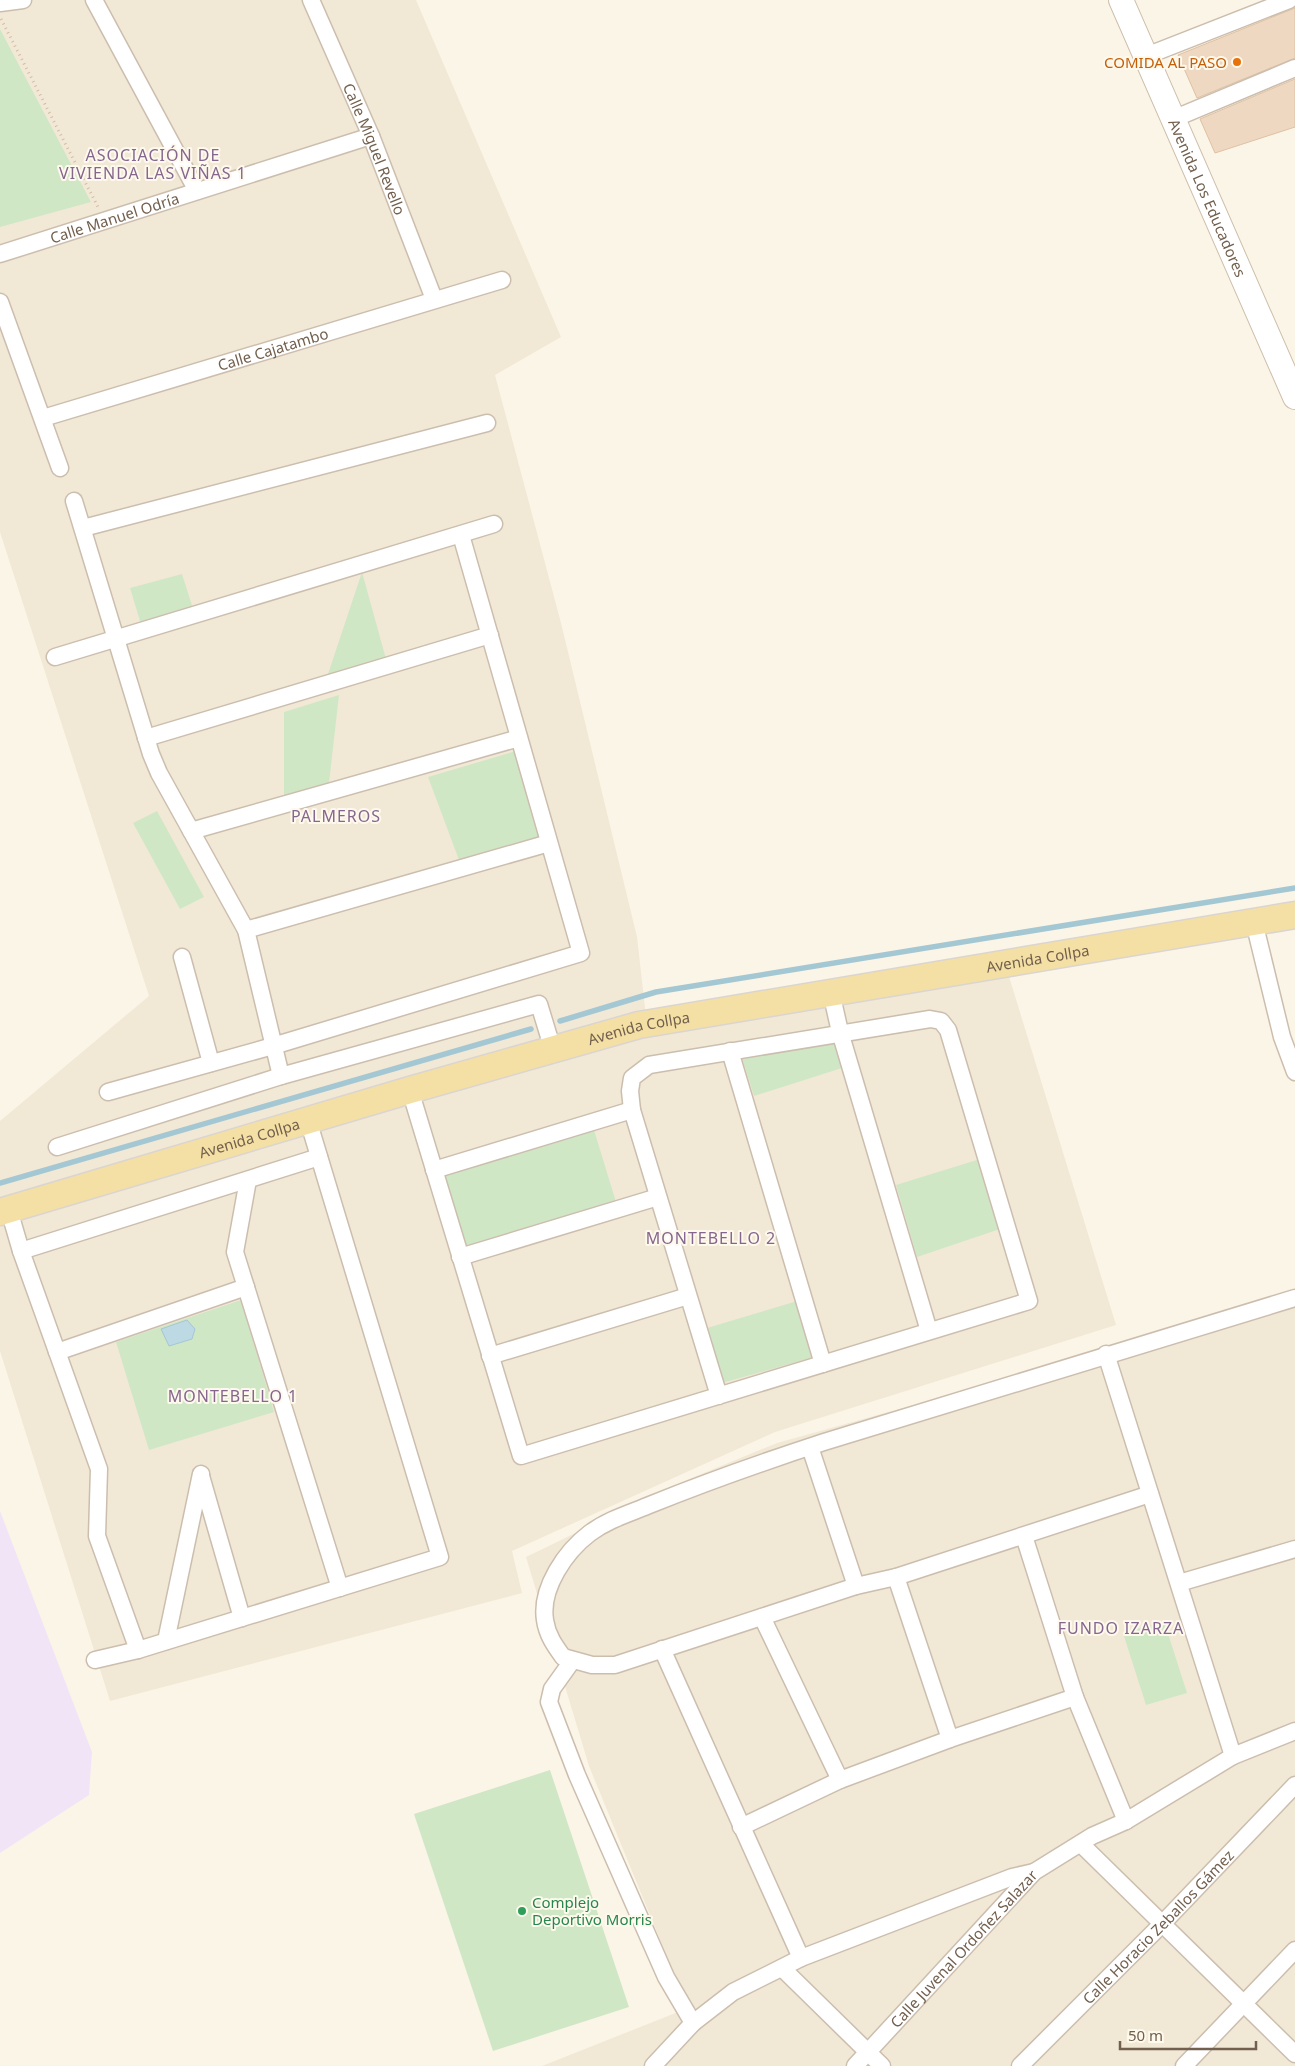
<svg xmlns="http://www.w3.org/2000/svg" width="1295" height="2066" font-family="'Noto Sans',sans-serif">
  <style>
    .residential { fill: #f2e8d6 }
    .education { fill: #f2e4f7 }
    .green { fill: #d0e7c6 }
    .water { fill: #bdd9e3; stroke: #a4c7d4 }
    .lines { fill: none; stroke-linecap: round; stroke-linejoin: round }
    .stream { stroke: #a4c7d4; stroke-width: 5.5 }
    .building { fill: #eed8c1; stroke: #dfc1a3 }
    .street-casing { stroke: #ccbeae; stroke-width: 19 }
    .secondary-casing { stroke: #cebfac; stroke-width: 26 }
    .primary-casing { stroke: #dad5d1; stroke-width: 29 }
    .path { stroke: #d3bca4; stroke-width: 3; stroke-dasharray: 1 4; stroke-linecap: butt }
    .street { stroke: #fff; stroke-width: 16 }
    .secondary { stroke: #fff; stroke-width: 24 }
    .primary { stroke: #f4e0a5; stroke-width: 26 }
    .food-dot { fill: #e8710a; stroke: #fef9ed; stroke-width: 2 }
    .leisure-dot { fill: #2e9e5b; stroke: #fef9ed; stroke-width: 2 }
    .labels { text-anchor: middle; dominant-baseline: central; stroke-width: 4; stroke-linejoin: round; paint-order: stroke }
    .food-label { font-size: 15px; fill: #c56008; stroke: #fef9ed; text-anchor: end }
    .street-label { font-size: 15px; fill: #725f4d; stroke: #fef9ed }
    .leisure-label { font-size: 15px; fill: #27864d; stroke: #fef9ed; text-anchor: start }
    .neighbourhood-label { font-size: 16px; letter-spacing: 1px; fill: #85668e; stroke: #fef9ed }
  </style>
  <rect width="100%" height="100%" fill="#fbf5e7"/>
  <path class="residential" d="M0,0H416L561,337L495,375L561,623L637,937L648,1034L1007,970L1116,1325L775,1432L512,1551L522,1593L110,1701L0,1351V1121L149,996L0,532Z
    M1295,1299V2066H542L688,2008L589,1766L526,1557L670,1487L777,1443Z"/>
  <path class="education" d="M0,1511L92,1752L89,1795L0,1853Z"/>
  <path class="green" d="M0,29L91,202L0,227Z
    M362,572L386,659L327,677Z
    M182,574L195,615L143,631L130,588Z
    M339,695L329,783L284,796V712Z
    M516,751L540,839L459,860L428,777Z
    M157,811L204,897L180,909L133,823Z
    M833,1042L842,1068L754,1096L742,1058Z
    M594,1130L616,1202L466,1247L444,1176Z
    M980,1159L1000,1229L917,1257L896,1185Z
    M241,1300L274,1412L149,1450L116,1342Z
    M797,1301L814,1357L722,1383L707,1328Z
    M1164,1621L1187,1693L1146,1705L1123,1633Z
    M550,1770L629,2007L493,2051L414,1814Z"/>
  <path class="water" d="M187,1320L195,1329L192,1339L169,1346L161,1329Z"/>
  <g class="lines">
    <path class="stream" d="M560,1021L656,992L1295,888
      M0,1183L531,1029"/>
  </g>
  <path class="building" d="M1295,8V58L1197,98L1178,55Z
    M1295,79V127L1215,153L1200,119Z"/>
  <g class="lines">
    <g class="street-casing">
      <g id="street">
        <path d="M94,0L197,191"/>
        <path id="s1" d="M311,0L371,136L434,299"/>
        <path d="M0,3L23,0"/>
        <path d="M1146,56L1289,0"/>
        <path d="M1173,119L1295,68"/>
        <path id="s2" d="M0,254L371,136"/>
        <path d="M0,302L60,468"/>
        <path id="s3" d="M43,418L502,280"/>
        <path d="M74,501L151,754L159,773L246,930L281,1076"/>
        <path d="M83,528L487,423"/>
        <path d="M55,657L494,524"/>
        <path d="M146,738L490,635"/>
        <path d="M191,831L519,738"/>
        <path d="M1254,922L1282,1037L1295,1072"/>
        <path d="M246,930L549,843"/>
        <path d="M182,957L211,1063"/>
        <path d="M831,992L840,1032L929,1331"/>
        <path d="M730,1051L823,1364"/>
        <path d="M410,1090L521,1456L1029,1301L948,1030L941,1021L930,1019L649,1065L632,1078L630,1091L632,1110L719,1396"/>
        <path d="M108,1092L273,1046L581,953L461,535"/>
        <path d="M57,1147L281,1076L539,1004L553,1050"/>
        <path d="M434,1170L632,1110"/>
        <path d="M248,1180L235,1252L340,1588"/>
        <path d="M9,1210L21,1251L99,1469L97,1536L138,1650"/>
        <path d="M21,1251L319,1157"/>
        <path d="M460,1257L658,1197"/>
        <path d="M57,1352L246,1287"/>
        <path d="M1106,1354L1233,1756L1295,1731"/>
        <path d="M490,1356L688,1296"/>
        <path d="M810,1447L856,1586"/>
        <path d="M201,1476L242,1618"/>
        <path d="M1150,1494L896,1577L856,1586L615,1665H592L563,1657C555,1646 547,1635 545,1620C540,1588 566,1551 590,1533C609,1519 631,1513 652,1504C709,1481 766,1461 824,1442L1295,1298"/>
        <path d="M1024,1536L1075,1697L1126,1821"/>
        <path d="M896,1577L950,1739"/>
        <path d="M1179,1583L1295,1549"/>
        <path d="M762,1617L840,1780"/>
        <path d="M166,1641L201,1474"/>
        <path d="M662,1649L801,1958"/>
        <path d="M95,1660L138,1650L440,1557L308,1120"/>
        <path d="M572,1661L552,1689L549,1702L577,1775L666,1977L693,2023"/>
        <path d="M741,1827L840,1780L950,1739L1075,1697"/>
        <path d="M1081,1844L1295,2054"/>
        <path d="M782,1968L882,2066"/>
        <path d="M653,2066L693,2023L733,1992L801,1958L1012,1877L1034,1872"/>
        <path id="s4" d="M855,2066L1034,1872L1092,1836L1126,1821L1233,1756"/>
        <path id="s5" d="M1020,2066L1162,1924L1295,1785"/>
        <path d="M1184,2066L1295,1950"/>
      </g>
    </g>
    <g class="secondary-casing">
      <g id="secondary">
        <path id="s6" d="M1121,0L1295,397"/>
      </g>
    </g>
    <g class="primary-casing">
      <g id="primary">
        <path id="s7" d="M0,1212L410,1090L639,1025L1295,915"/>
      </g>
    </g>
    <path class="path" d="M1,19L98,207"/>
    <use href="#street" class="street"/>
    <use href="#secondary" class="secondary"/>
    <use href="#primary" class="primary"/>
  </g>
  <circle class="food-dot" cx="1237" cy="62" r="5"/>
  <circle class="leisure-dot" cx="522" cy="1911" r="5"/>
  <g class="labels">
    <g class="food-label">
      <text x="1227" y="62">COMIDA AL PASO</text>
    </g>
    <g class="street-label">
      <text stroke="none"><textPath href="#s1" startOffset="162">Calle Miguel Revello</textPath></text>
      <text stroke="none"><textPath href="#s6" startOffset="216">Avenida Los Educadores</textPath></text>
      <text stroke="none"><textPath href="#s2" startOffset="120">Calle Manuel Odría</textPath></text>
      <text stroke="none"><textPath href="#s3" startOffset="240">Calle Cajatambo</textPath></text>
      <text stroke="none"><textPath href="#s7" startOffset="1070">Avenida Collpa</textPath></text>
      <text stroke="none"><textPath href="#s7" startOffset="665">Avenida Collpa</textPath></text>
      <text stroke="none"><textPath href="#s7" startOffset="260">Avenida Collpa</textPath></text>
      <text stroke="none"><textPath href="#s5" startOffset="196">Calle Horacio Zeballos Gámez</textPath></text>
      <text stroke="none"><textPath href="#s4" startOffset="160">Calle Juvenal Ordoñez Salazar</textPath></text>
    </g>
    <g class="leisure-label">
      <text x="532" y="1902">Complejo<tspan x="532" dy="17">Deportivo Morris</tspan></text>
    </g>
    <g class="neighbourhood-label">
      <text x="153" y="155">ASOCIACIÓN DE<tspan x="153" dy="18">VIVIENDA LAS VIÑAS 1</tspan></text>
      <text x="336" y="816">PALMEROS</text>
      <text x="711" y="1238">MONTEBELLO 2</text>
      <text x="233" y="1396">MONTEBELLO 1</text>
      <text x="1121" y="1628">FUNDO IZARZA</text>
    </g>
  </g>
  <path d="M1120 2041v8h136v-8" fill="none" stroke="#725f4d" stroke-width="2.5"/>
  <text x="1128" y="2041" font-size="15" fill="#725f4d" stroke="#fef9ed" stroke-width="4" paint-order="stroke">50 m</text>
</svg>
